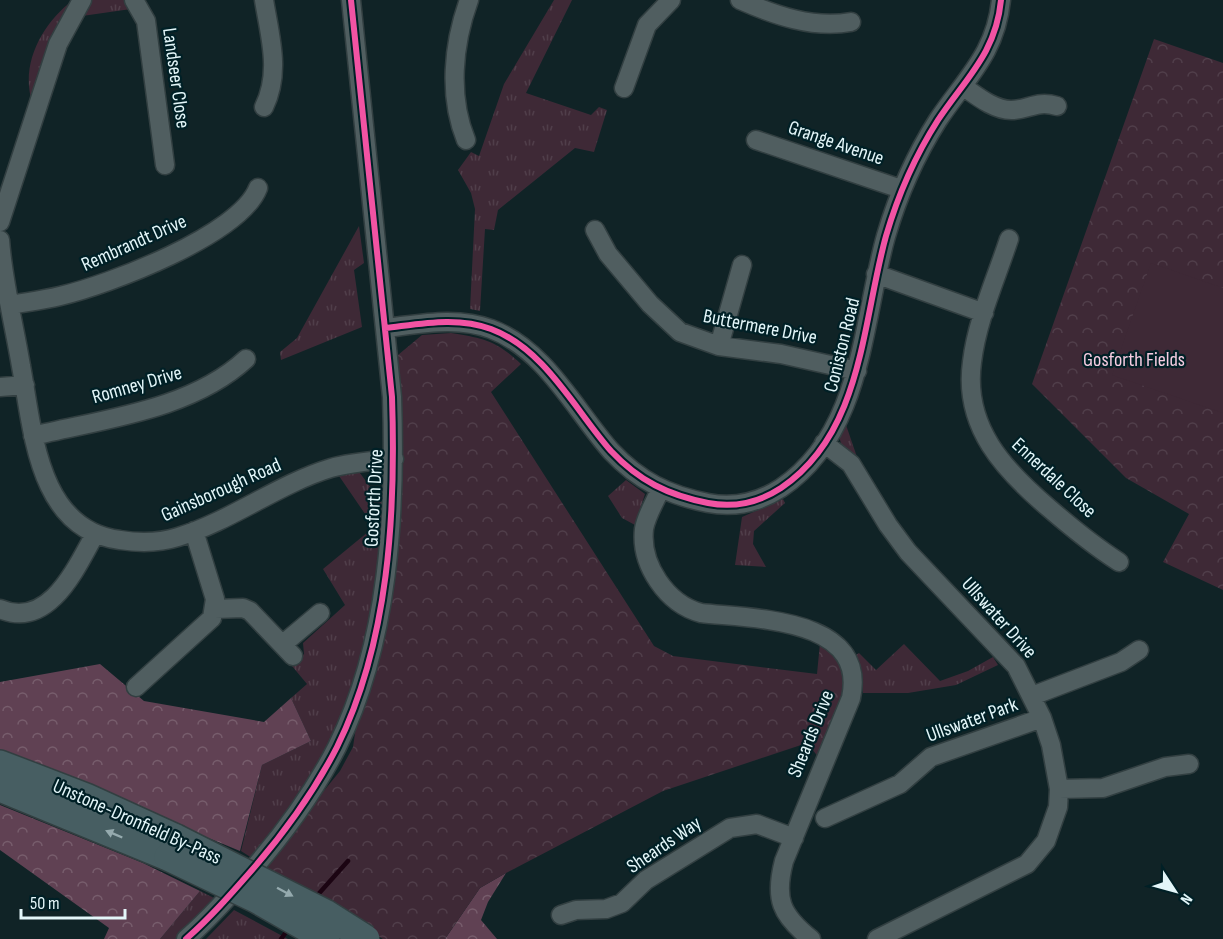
<svg xmlns="http://www.w3.org/2000/svg" width="1223" height="939" font-family="'Sofia Sans Condensed',sans-serif">
  <style>
    .grass { fill: url(#grass-tufts) }
    .forest { fill: url(#forest-crowns) }
    .park { fill: url(#park-crowns) }
    .pitch { fill: #3e2936 }
    .lines { fill: none; stroke-linecap: round; stroke-linejoin: round }
    .stream { stroke: #1b0412; stroke-width: 4.5 }
    .minor-casing { stroke: #323f41; stroke-width: 21 }
    .highway-casing { stroke: #323f41; stroke-width: 30 }
    .minor { stroke: #505e60; stroke-width: 18 }
    .highway { stroke: #475e62; stroke-width: 27 }
    .highway-bridge-casing { stroke: #323f41; stroke-width: 30; stroke-linecap: butt }
    .highway-bridge { stroke: #475e62; stroke-width: 27 }
    .cycleway-casing { stroke: #002026; stroke-width: 10 }
    .cycleway { stroke: #f153a3; stroke-width: 6 }
    .oneway { fill: #95aaae }
    .labels { text-anchor: middle; dominant-baseline: central; stroke-width: 4.5; stroke-linejoin: round; paint-order: stroke }
    .street-label { font-size: 20px; fill: #e3f6f9; stroke: #002026 }
    .park-label { font-size: 20px; fill: #f7cde2; stroke: #002026 }
  </style>
  <defs>
    <pattern id="grass-tufts" width="24" height="20" patternUnits="userSpaceOnUse" patternTransform="scale(1.5)"><rect width="24" height="20" fill="#3e2936"/><path d="M3 7l-1-3M5 7V3M7 7l1-3M15 17l-1-3M17 17v-4M19 17l1-3" fill="none" stroke="#503e4a"/></pattern>
    <pattern id="forest-crowns" width="20" height="18" patternUnits="userSpaceOnUse" patternTransform="scale(1.5)"><rect width="20" height="18" fill="#604153"/><path d="M2 6a3 3 0 1 1 6 0M12 15a3 3 0 1 1 6 0" fill="none" stroke="#775d6c"/></pattern>
    <pattern id="park-crowns" width="20" height="18" patternUnits="userSpaceOnUse" patternTransform="scale(1.5)"><rect width="20" height="18" fill="#3e2936"/><path d="M2 6a3 3 0 1 1 6 0M12 15a3 3 0 1 1 6 0" fill="none" stroke="#503e4a"/></pattern>
  </defs>
  <rect width="100%" height="100%" fill="#102326"/>
  <path class="grass" d="M73,0L32,102C20,63 43,23 73,0Z
    M92,0H133L131,9L82,16Z
    M554,0H572L526,93L591,115L599,107L607,110L594,152L575,148L498,210L494,230L485,229L480,311L470,309L475,209L471,193L458,170L471,152L479,156L504,84Z
    M359,226L364,263L354,270L362,327L281,360L280,352L297,338Z
    M845,422L857,457L843,450L838,433Z
    M357,469L382,503C379,531 379,559 376,586C368,645 350,708 322,761C303,796 276,827 252,858L241,851L262,765L311,741L291,698L307,684L292,666L304,654L303,643L345,605L323,569L374,527L337,473Z
    M626,480L645,494L635,525L622,518L608,496Z
    M783,499L785,503L754,531L753,544L766,567L735,565L742,517Z
    M904,644L940,681L968,671L993,657L998,665L956,685L908,693H863L862,671L856,655L859,653L876,670Z
    M200,891L216,899L176,939H160Z
    M234,910L288,939H206Z"/>
  <path class="forest" d="M100,664L144,701L264,722L291,698L311,741L262,765L240,851L0,752V682Z
    M0,805L143,863L200,891L160,939H104L109,928L0,850Z
    M506,873L488,902L481,920L497,939H445L480,888Z"/>
  <path class="park" d="M1154,39L1223,63V590L1163,562L1189,514L1126,478L1032,384Z
    M451,333C483,338 497,341 521,364L491,392L654,646L673,656L817,674L820,643C825,646 832,649 836,653C860,679 830,732 820,759L807,743L663,791L506,873L480,888L445,939H383L261,868L340,771L353,747L401,421L398,355L422,335Z"/>
  <path class="pitch" d="M1151,263L1223,288V413L1112,375Z"/>
  <g class="lines">
    <path class="stream" d="M314,899L348,861
      M281,939L289,928"/>
    <g class="minor-casing">
      <path id="minor" d="M134,0L146,21L165,165
        M740,0C774,15 813,29 851,22
        M964,87C977,96 994,110 1011,110C1029,110 1036,100 1057,106
        M624,88L647,25L671,0
        M264,107C281,72 270,37 264,0
        M466,140C448,96 453,44 469,0
        M756,140L901,189
        M0,222L58,44L82,0
        M595,230L608,254L650,304L680,332L719,346L781,354L857,371
        M1009,239C996,279 977,320 972,362C963,427 1004,470 1050,509C1072,528 1094,546 1119,562
        M0,240C3,282 14,324 21,366C33,429 37,530 120,540C139,543 159,543 178,537C231,521 278,484 331,468C351,462 373,461 394,459
        M876,274L984,313
        M10,305C27,302 44,300 60,296C108,285 240,235 258,188
        M385,328C420,324 457,316 491,329C545,349 575,410 611,451C639,481 668,495 708,503C734,508 758,503 781,488C863,433 862,322 886,236C898,195 915,156 938,120C966,78 996,53 1001,0
        M719,346L742,265
        M0,387L25,385
        M33,436C103,419 191,410 246,359
        M824,443L851,464L888,525L908,552L1016,666L1042,718L1051,745L1059,789L1058,807L1046,841L1027,864L877,939
        M660,490C655,502 646,516 644,529C640,565 667,604 701,613C753,619 868,617 851,698L784,861C774,899 781,915 811,939
        M0,609C49,630 76,568 95,534
        M215,609L243,608L250,611L293,656
        M283,644L320,613
        M136,687L212,618L215,599L194,531
        M1032,696L1121,662L1139,650
        M1059,789L1103,788L1165,767L1189,764
        M825,818L900,784L931,757L1042,718
        M561,915L576,910L606,909L622,903L646,880L730,828L757,824L794,838
        M186,939C210,918 231,894 252,870C285,832 314,792 337,747C389,642 396,513 392,397L351,0"/>
    </g>
    <g class="highway-casing">
      <path id="highway" d="M0,764L86,797L176,838
        M0,788L168,857"/>
    </g>
    <use href="#minor" class="minor"/>
    <use href="#highway" class="highway"/>
    <g class="highway-bridge-casing">
      <path id="highway-bridge" d="M176,838L325,913L366,939
        M168,857L256,899L326,939"/>
    </g>
    <use href="#highway-bridge" class="highway-bridge"/>
    <g class="cycleway-casing">
      <path id="cycleway" d="M385,328C420,324 457,316 491,329C545,349 575,410 611,451C639,481 668,495 708,503C734,508 758,503 781,488C863,433 862,322 886,236C898,195 915,156 938,120C966,78 996,53 1001,0
        M186,939C210,918 231,894 252,870C285,832 314,792 337,747C389,642 396,513 392,397L351,0"/>
    </g>
    <use href="#cycleway" class="cycleway"/>
  </g>
  <defs><path id="oneway-solid" d="M-6-.8H1V-3.2L6.5 0L1 3.2V.8H-6Z" transform="scale(1.5)"/></defs>
  <g class="oneway">
    <use href="#oneway-solid" transform="translate(114 834) rotate(-157)"/>
    <use href="#oneway-solid" transform="translate(285 892) rotate(28)"/>
  </g>
  <g class="labels">
    <g class="street-label">
      <text transform="translate(176 78) rotate(82)">Landseer Close</text>
      <text transform="translate(836 143) rotate(19)">Grange Avenue</text>
      <text transform="translate(134 243) rotate(-24)">Rembrandt Drive</text>
      <text transform="translate(760 327) rotate(11)">Buttermere Drive</text>
      <text transform="translate(842 345) rotate(-76)">Coniston Road</text>
      <text transform="translate(137 385) rotate(-16)">Romney Drive</text>
      <text transform="translate(1054 478) rotate(43)">Ennerdale Close</text>
      <text transform="translate(221 490) rotate(-24)">Gainsborough Road</text>
      <text transform="translate(374 498) rotate(-87)">Gosforth Drive</text>
      <text transform="translate(999 618) rotate(48)">Ullswater Drive</text>
      <text transform="translate(972 720) rotate(-20)">Ullswater Park</text>
      <text transform="translate(811 734) rotate(-68)">Sheards Drive</text>
      <text transform="translate(137 822) rotate(24)">Unstone-Dronfield By-Pass</text>
      <text transform="translate(664 845) rotate(-34)">Sheards Way</text>
    </g>
    <g class="park-label">
      <text x="1134" y="360">Gosforth Fields</text>
    </g>
  </g>
  <g transform="translate(1175 891) rotate(126)" stroke="#002026" stroke-width="4.5" paint-order="stroke">
  <path d="M0-4.5L10 22L0 15L-10 22Z" fill="#e3f6f9"/>
  <text y="-9" font-size="16" font-weight="bold" text-anchor="middle" fill="#e3f6f9">N</text>
  </g>
  <path d="M21 909v9h104v-9" fill="none" stroke="#e3f6f9" stroke-width="3"/>
  <text x="30" y="909" font-size="18" fill="#e3f6f9" stroke="#002026" stroke-width="4.5" paint-order="stroke">50 m</text>
</svg>
